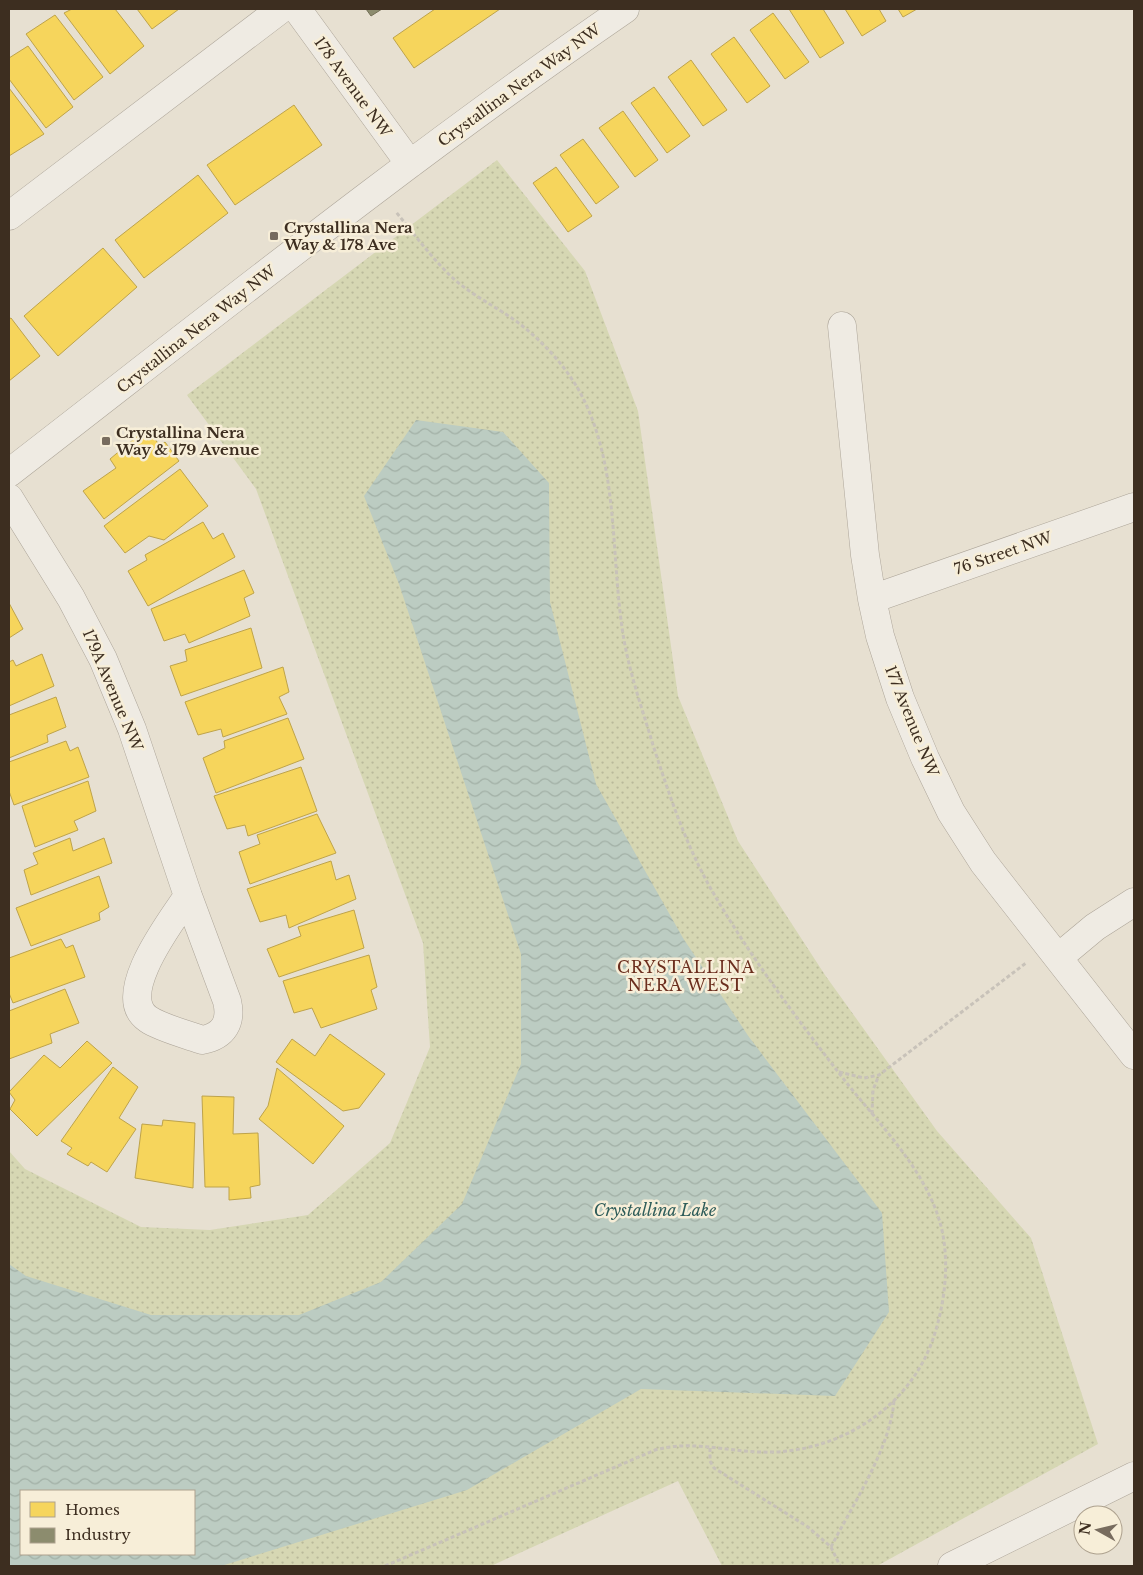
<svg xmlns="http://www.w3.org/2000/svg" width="1143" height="1575" font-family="'Libre Baskerville',serif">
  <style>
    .park { fill: url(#park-dots); fill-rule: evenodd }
    .water { fill: url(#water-waves); fill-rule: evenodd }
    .homes { fill: #f6d55c; stroke: #bea34a }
    .industry { fill: #8c8c6e; stroke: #747057 }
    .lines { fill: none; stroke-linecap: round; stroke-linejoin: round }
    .minor-casing { stroke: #ada599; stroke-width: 29 }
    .path { stroke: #c8c2b9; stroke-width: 3; stroke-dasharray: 4 2.5; stroke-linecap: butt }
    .minor { stroke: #efebe3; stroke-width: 28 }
    .poi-dot { fill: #786c5e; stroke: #f7eed8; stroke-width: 2 }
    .labels { text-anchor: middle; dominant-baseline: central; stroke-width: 5; stroke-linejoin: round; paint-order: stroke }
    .street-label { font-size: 15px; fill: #3d2e20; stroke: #f7eed8 }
    .poi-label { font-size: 15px; font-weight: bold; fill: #3d2e20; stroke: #f7eed8; text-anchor: start }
    .neighbourhood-label { font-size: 16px; letter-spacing: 1px; fill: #6b2e1e; stroke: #f7eed8 }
    .water-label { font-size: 16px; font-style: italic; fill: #2f5d5a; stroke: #f7eed8 }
  </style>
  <defs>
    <pattern id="park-dots" width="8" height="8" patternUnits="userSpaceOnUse" patternTransform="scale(1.25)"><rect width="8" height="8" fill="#d6d7b3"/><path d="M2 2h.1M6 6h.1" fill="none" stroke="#b9b99a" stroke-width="1.8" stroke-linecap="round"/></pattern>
    <pattern id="water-waves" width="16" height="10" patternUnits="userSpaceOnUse" patternTransform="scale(1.25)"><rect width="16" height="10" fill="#bcccc2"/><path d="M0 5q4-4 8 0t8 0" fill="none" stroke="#a2b0a6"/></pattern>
  </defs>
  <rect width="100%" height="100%" fill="#e7e0d1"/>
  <path class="park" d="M497,160L585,271L638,411L678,696L738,841L825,975L937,1131L1031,1238L1098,1444L877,1566H722L678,1481L491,1566H9V1151L25,1169L141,1227L210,1230L308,1215L390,1143L430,1047L423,943L256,489L187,395ZM21,1491H194V1554H21Z"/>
  <path class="water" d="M416,420L503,432L549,483L550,602L596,784L683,938L749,1037L882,1213L889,1312L835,1396L641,1389L467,1490L221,1566H9V1264L26,1276L151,1315H299L381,1282L462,1204L521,1064V954L399,584L364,496ZM21,1491H194V1554H21Z"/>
  <path class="homes" d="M72,9H115L144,46L110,74L64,13Z
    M137,9H179L152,29Z
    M435,9H500L414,68L393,38Z
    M789,9H823L844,43L820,58Z
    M845,9H879L886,21L862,36Z
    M898,9H917L903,17Z
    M773,13L809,62L785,79L750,30Z
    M55,15L103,77L74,100L26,34Z
    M734,37L770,86L747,103L711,54Z
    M28,46L73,107L46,128L9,79V58Z
    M691,60L727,110L703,126L668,77Z
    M654,87L690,136L667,153L631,103Z
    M9,88L44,134L9,156Z
    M294,105L322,145L235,205L207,165Z
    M623,111L658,160L635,177L599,128Z
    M583,139L619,187L596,204L560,155Z
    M556,167L592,216L568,232L533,183Z
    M198,175L228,213L144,278L115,240Z
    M103,248L137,287L58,356L24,316Z
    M11,318L40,356L9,381V319Z
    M147,428L160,446L165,442L179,461L104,519L83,491L116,468L110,459Z
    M180,469L208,506L164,540L149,536L125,553L104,526Z
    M203,522L213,539L223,533L235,557L148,606L128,571L147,560L145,555Z
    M244,570L254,593L244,598L250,616L189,643L185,634L164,641L151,609Z
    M9,603L23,629L9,638Z
    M251,628L262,668L181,696L170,666L187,661L185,650Z
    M42,654L54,686L9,706V662L13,660L16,666Z
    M283,667L289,692L279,697L287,714L223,737L221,729L198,735L185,702Z
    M56,697L66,727L47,735L48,742L9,758V715Z
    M288,718L304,759L216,793L203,758L225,748L224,741Z
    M66,741L70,751L78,747L89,777L14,805L9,791V762Z
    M301,767L317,811L248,836L245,825L227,829L214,796Z
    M88,781L96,811L74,821L78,830L35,847L22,806Z
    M317,814L336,853L250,884L239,852L260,844L257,835Z
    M70,838L73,851L104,838L112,863L31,895L24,870L38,864L33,853Z
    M331,861L336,880L349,875L356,899L289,928L286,915L260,922L247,889Z
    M99,876L109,907L99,913L100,920L31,946L16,908Z
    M354,910L364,948L279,977L267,949L301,936L298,927Z
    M61,939L66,948L73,945L85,977L13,1003L9,993V958Z
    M369,955L377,987L371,990L377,1009L321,1028L312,1008L294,1013L283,981Z
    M65,989L79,1023L50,1034L52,1043L9,1059V1011Z
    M330,1034L385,1074L359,1108L343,1111L276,1062L292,1039L315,1056Z
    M87,1041L112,1063L37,1136L10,1109L15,1100L9,1092L44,1055L60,1068Z
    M113,1067L138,1087L119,1118L136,1129L107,1172L91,1162L88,1166L67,1154L72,1148L61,1141Z
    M277,1068L344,1126L313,1164L259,1119L268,1106Z
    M202,1096L234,1097L233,1134L258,1133L260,1185L250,1187L251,1198L229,1200V1187H205Z
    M163,1120L195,1123L193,1188L135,1178L142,1124L162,1126Z"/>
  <path class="industry" d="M366,9H382L371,16Z"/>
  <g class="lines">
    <g class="minor-casing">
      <path id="minor" d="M297,9L410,164
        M9,216L281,9
        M842,326L865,555L872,599L880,636L900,698L925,758L951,812L983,862L1134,1055
        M9,473C212,316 413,155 625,9
        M9,498L71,598L103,659L132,729L188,896L227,1001C232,1022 224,1036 202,1040C186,1034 161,1028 148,1019C113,995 173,919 188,896
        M872,599L1134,507
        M1059,957L1095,927L1134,902
        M952,1566L1134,1476"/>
    </g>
    <path class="path" d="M839,1072L864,1078L879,1075L1026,963
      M872,1114L873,1090L879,1075
      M710,1448V1461L714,1468L808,1527L831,1547L840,1566
      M831,1547C853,1504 891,1447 894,1400
      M385,1566L655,1450C691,1440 724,1451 760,1452C834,1455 908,1411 933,1339C945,1304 950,1262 941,1226C926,1169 877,1122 842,1077C797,1019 747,952 711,889C685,843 669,794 653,745C642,708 629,672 623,634C610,552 620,461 577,387C561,361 540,339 516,321C496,307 474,296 455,280C433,260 415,235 396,212"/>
    <use href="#minor" class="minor"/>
  </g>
  <g class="poi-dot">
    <rect x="269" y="231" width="10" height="10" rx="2.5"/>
    <rect x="101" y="436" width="10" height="10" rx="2.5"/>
  </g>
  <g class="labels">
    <g class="street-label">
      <text transform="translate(519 85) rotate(-36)">Crystallina Nera Way NW</text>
      <text transform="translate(353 87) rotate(54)">178 Avenue NW</text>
      <text transform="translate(196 329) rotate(-38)">Crystallina Nera Way NW</text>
      <text transform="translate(1003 553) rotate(-19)">76 Street NW</text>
      <text transform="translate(113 690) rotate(67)">179A Avenue NW</text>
      <text transform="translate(912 721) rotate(68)">177 Avenue NW</text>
    </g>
    <g class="poi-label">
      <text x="284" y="227">Crystallina Nera<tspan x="284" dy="17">Way &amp; 178 Ave</tspan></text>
      <text x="116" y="432">Crystallina Nera<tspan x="116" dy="17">Way &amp; 179 Avenue</tspan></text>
    </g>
    <g class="neighbourhood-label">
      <text x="686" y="967">CRYSTALLINA<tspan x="686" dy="18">NERA WEST</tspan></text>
    </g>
    <g class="water-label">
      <text x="655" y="1210">Crystallina Lake</text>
    </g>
  </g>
  <rect width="1143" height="1575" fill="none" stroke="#3d2e20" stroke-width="20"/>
  <rect x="20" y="1490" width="175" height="65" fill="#f7eed8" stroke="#ada18e"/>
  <rect x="30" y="1502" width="25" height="15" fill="#f6d55c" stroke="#ada18e"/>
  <text x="65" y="1515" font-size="15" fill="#3d2e20">Homes</text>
  <rect x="30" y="1528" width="25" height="15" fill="#8c8c6e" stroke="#ada18e"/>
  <text x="65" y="1540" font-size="15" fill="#3d2e20">Industry</text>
  <g transform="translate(1098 1530) rotate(278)"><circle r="24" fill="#f7eed8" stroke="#ada18e"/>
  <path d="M0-4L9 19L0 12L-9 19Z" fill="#786c5e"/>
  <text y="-8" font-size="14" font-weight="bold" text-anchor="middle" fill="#3d2e20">N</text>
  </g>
</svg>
